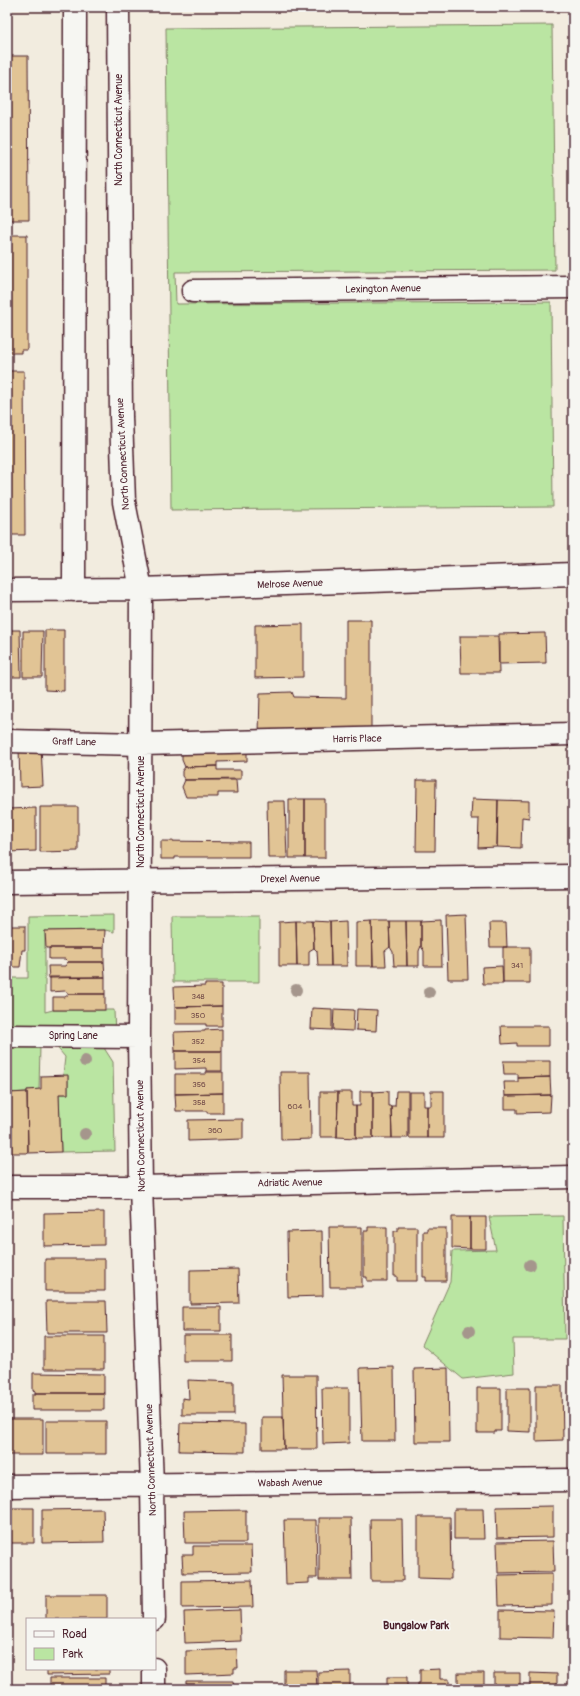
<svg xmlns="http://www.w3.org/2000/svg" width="580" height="1696" font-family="Pangolin,sans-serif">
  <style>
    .green { fill: #bae5a2; stroke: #828266 }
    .building { fill: #e1c495; stroke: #4a1f2b }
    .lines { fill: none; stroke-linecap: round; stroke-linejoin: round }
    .minor-casing { stroke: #4a1f2b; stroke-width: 25 }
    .minor { stroke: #f6f6f2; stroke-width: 22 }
    .tree { fill: #a5968c }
    .labels { text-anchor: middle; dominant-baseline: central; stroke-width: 3.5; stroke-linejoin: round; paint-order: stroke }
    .number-label { font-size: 8px; fill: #704846 }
    .street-label { font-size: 10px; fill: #4a1f2b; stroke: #f6f6f2 }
    .neighbourhood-label { font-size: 11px; font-weight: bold; fill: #4a1f2b; stroke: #f6f6f2 }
  </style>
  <rect width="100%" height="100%" fill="#f2ecdf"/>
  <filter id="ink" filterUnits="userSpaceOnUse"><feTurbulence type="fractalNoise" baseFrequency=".025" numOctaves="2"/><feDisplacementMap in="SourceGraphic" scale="8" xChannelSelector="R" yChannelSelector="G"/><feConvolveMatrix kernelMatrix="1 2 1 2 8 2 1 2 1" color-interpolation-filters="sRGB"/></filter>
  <g filter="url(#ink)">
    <path class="green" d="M552,25L555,270L175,272L176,304L551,302L553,507L171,510L166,28Z
      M114,915V932L105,930L45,931V1012L53,1010H114L115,1036L97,1037L113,1062L115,1151L61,1152L59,1094H68V1076L63,1075L65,1057L55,1045L40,1046L39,1090H27V1092L7,1093V978H28V916Z
      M172,916H259V982H173Z
      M563,1216L565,1339H513L514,1373L463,1379L422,1345L450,1282L452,1251L496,1250L489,1217Z"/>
    <path class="building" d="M7,56H28L29,220H7Z
      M7,235H27V350H21V353H7Z
      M7,371H24L25,535H7Z
      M346,620H371V734H259L260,693L292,692L294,697L346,698Z
      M303,624V677L255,678V625Z
      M7,630H20L21,677H7Z
      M45,630H64V691L45,690Z
      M23,631H43L42,677H23Z
      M545,633L546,663L499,664V634Z
      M460,636H498L499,673H461Z
      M19,747H41L43,786L20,787Z
      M247,748V761L217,762V766L185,767L182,760V754L185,750Z
      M217,766V770H241V779L185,780L182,776V771L185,767Z
      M185,780H236L237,793H218V797H186L182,787Z
      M417,780H436L435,851H416Z
      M289,799H305V858H289Z
      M305,799H325V858H305Z
      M472,799L498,800L497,847L478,848L479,819H471Z
      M498,800L529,801V818L522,817L521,848L497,847Z
      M267,801H285L287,858H268Z
      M40,807H78V851L40,852Z
      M36,808V851L7,852V809Z
      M161,841L249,842V857H175V859H161Z
      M466,914L468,979H448L446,915Z
      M441,920L442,966H424V951L421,946V921Z
      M296,921H313L314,948L309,951V966H297Z
      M296,921L297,966H279V922Z
      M313,921L330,922L331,966H318L317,951L314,948Z
      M346,921L347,966H331L330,922Z
      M372,921H389L390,947L385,951L386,966H373Z
      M372,921L373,966H356V922Z
      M389,921H406L407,966H394L393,952L390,947Z
      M406,921H421V946L419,951V966H407Z
      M489,923H506L507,947H490Z
      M7,926H25V950H22L20,967H7Z
      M105,930L104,948H46L45,931Z
      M503,947H530V983H503Z
      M49,948H104V962H68L65,959H49Z
      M68,962H104L105,977L49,978L48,966H65Z
      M502,966L503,984H483L482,967Z
      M50,977H105V994H69L65,991L50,992Z
      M205,984H222V1006L175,1007L174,987L205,986Z
      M69,994H105V1010H53V997H65Z
      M222,1006V1026H206V1024H175V1007Z
      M312,1008L332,1009V1030L311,1029Z
      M334,1009L354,1010L353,1031L333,1030Z
      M357,1009L377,1010L376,1031L356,1030Z
      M501,1026H549V1046H517V1043L502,1044Z
      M222,1029V1051H175L174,1032L205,1031V1030Z
      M175,1051H222V1071H206V1068L175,1069Z
      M503,1061H550V1077L518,1078V1074H504Z
      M206,1072H223V1093L175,1094V1074H206Z
      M280,1072H310L311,1139L281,1140Z
      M68,1075V1094H59L61,1152L28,1153L27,1090L41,1089V1076Z
      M550,1077L551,1095L505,1096L504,1082H518V1078Z
      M360,1091H373V1138H356V1106H360Z
      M388,1091V1106H391L392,1138H373V1092Z
      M396,1091H408V1138H392L391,1106H395Z
      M431,1091H444V1138H427V1106H431Z
      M27,1092L28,1153H11L9,1093Z
      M320,1092H338L337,1137H320Z
      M338,1092H352V1106H356V1138L337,1137Z
      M409,1092H424V1106H427V1138H409Z
      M7,1093H9L11,1153L7,1154Z
      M223,1093V1113H207V1111H176L175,1094Z
      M551,1095L550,1112L517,1113V1109H505V1096Z
      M243,1119V1139L188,1141V1120Z
      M104,1212V1245L44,1246V1213Z
      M452,1217H470V1249L452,1248Z
      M470,1217H486V1249H470Z
      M329,1227H362V1287H330Z
      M368,1227H387V1281H367V1277H364V1231H368Z
      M398,1227H417V1281H397V1276H394V1231H398Z
      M427,1228H446V1281H426V1277H423V1231H427Z
      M322,1231L323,1296L288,1297L287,1232Z
      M45,1259H105V1291H45Z
      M238,1269L239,1303L190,1304V1270Z
      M46,1301H106L107,1333H47Z
      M182,1307H221V1331H182Z
      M183,1335H232V1361H183Z
      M44,1336H104V1369H44Z
      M394,1367L395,1441H362L360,1368Z
      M448,1368L449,1442H415L414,1369Z
      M33,1373L104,1374V1393H35V1390L33,1391Z
      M282,1375H316L317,1449H284Z
      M188,1380L234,1382V1415H182V1398L189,1399Z
      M536,1385H562L563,1440L536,1441Z
      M322,1388H349V1443L323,1444Z
      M477,1388H501V1431H495V1433H477Z
      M507,1388H530V1432L507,1431Z
      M35,1393H104V1410H32V1395H35Z
      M262,1417H283L284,1449H262Z
      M7,1419H43V1455H7Z
      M46,1421H106V1454H46Z
      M180,1423L245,1424V1452L179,1451Z
      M553,1506V1537L497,1538L496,1507Z
      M7,1508H34V1543H7Z
      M103,1509L104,1542L42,1543V1510Z
      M454,1509H483L484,1539H454Z
      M246,1510V1543H185L184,1511Z
      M418,1517H450L451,1579L418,1578Z
      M319,1518H351L352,1580H319Z
      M370,1519H402L403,1581H371Z
      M284,1520H316L317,1578H309V1583L286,1584Z
      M553,1541L554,1572L498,1573L497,1542Z
      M193,1546H251L252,1572L183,1573L182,1555H193Z
      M552,1574V1605L499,1606L498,1575Z
      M252,1580L253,1607L182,1608V1581Z
      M46,1595H107V1619H46Z
      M240,1610L241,1641L185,1643L184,1612Z
      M500,1610L554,1611L553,1638L500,1637Z
      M237,1649L238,1668H234V1673L186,1675V1651Z
      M47,1669H109V1674L47,1675Z
      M440,1669V1679H449V1689H418V1683H420V1670Z
      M284,1670H316L317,1689H284Z
      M350,1671V1689H318V1672Z
      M458,1673H484V1689H458Z
      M494,1673H520V1689H494Z
      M530,1673L557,1674V1689H530Z
      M387,1677H407V1686H416V1689H387Z
      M50,1678H105V1689H50Z
      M186,1681H233L234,1689H186Z"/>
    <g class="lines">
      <g class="minor-casing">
        <path id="minor" d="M118,7L121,417L124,502L141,589L139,1037L141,1187L152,1485L154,1619
          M193,291L573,287
          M7,590L141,589L573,574
          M74,590L75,7
          M7,741L142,744L573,734
          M7,882L573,876
          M7,1036L139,1037
          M7,1187H141L573,1177
          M7,1486L573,1480
          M154,1669V1689"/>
      </g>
      <use href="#minor" class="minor"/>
    </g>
    <g class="tree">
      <circle cx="296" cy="990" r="6"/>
      <circle cx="429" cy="992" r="6"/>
      <circle cx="85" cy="1061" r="6"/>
      <circle cx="85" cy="1134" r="6"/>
      <circle cx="530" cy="1265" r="6"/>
      <circle cx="469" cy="1331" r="6"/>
    </g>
  </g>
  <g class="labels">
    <g class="number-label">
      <text x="517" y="965">341</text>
      <text x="198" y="996">348</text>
      <text x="198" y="1015">350</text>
      <text x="198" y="1041">352</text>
      <text x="199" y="1060">354</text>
      <text x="199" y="1084">356</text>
      <text x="199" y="1102">358</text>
      <text x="295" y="1106">604</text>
      <text x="215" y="1130">360</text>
    </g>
    <g class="street-label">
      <text transform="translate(119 130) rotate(-90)">North Connecticut Avenue</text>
      <text transform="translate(383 289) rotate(-1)">Lexington Avenue</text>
      <text transform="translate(123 454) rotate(-93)">North Connecticut Avenue</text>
      <text transform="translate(290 584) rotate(-2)">Melrose Avenue</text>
      <text transform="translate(357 739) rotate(-1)">Harris Place</text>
      <text transform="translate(74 742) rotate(1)">Graff Lane</text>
      <text transform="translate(141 812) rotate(-90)">North Connecticut Avenue</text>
      <text transform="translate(290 879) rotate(-1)">Drexel Avenue</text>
      <text x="73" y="1036">Spring Lane</text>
      <text transform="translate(141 1136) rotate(-91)">North Connecticut Avenue</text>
      <text transform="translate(290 1183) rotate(-1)">Adriatic Avenue</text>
      <text transform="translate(151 1460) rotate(-92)">North Connecticut Avenue</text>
      <text transform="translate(290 1483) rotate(-1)">Wabash Avenue</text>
    </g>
    <g class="neighbourhood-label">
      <text x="416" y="1625">Bungalow Park</text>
    </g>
  </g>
  <rect width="580" height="1696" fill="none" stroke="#f6f6f2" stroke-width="24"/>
  <rect x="12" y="12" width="556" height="1672" fill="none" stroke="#4a1f2b" stroke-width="1.5" filter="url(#ink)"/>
  <rect x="26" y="1618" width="130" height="52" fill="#f6f6f2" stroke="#b1a0a2"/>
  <rect x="34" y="1631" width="20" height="6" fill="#f6f6f2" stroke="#b1a0a2"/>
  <text x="62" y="1638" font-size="12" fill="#4a1f2b">Road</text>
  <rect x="34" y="1648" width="20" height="12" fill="#bae5a2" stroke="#b1a0a2"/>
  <text x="62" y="1658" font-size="12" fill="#4a1f2b">Park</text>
</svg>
